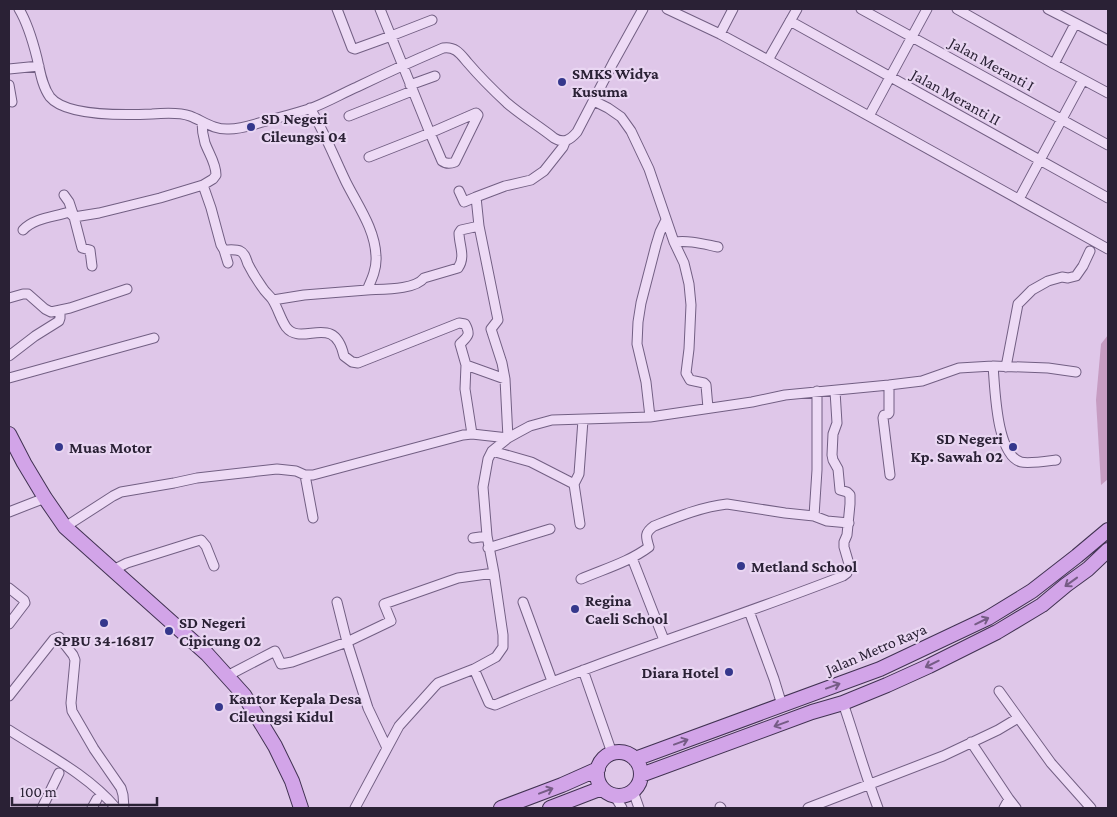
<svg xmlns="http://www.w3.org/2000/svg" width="1117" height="817" font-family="'Crimson Pro',serif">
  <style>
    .green { fill: #c69cc2 }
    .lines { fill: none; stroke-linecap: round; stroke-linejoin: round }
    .minor-casing { stroke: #725f83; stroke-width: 11 }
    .primary-casing { stroke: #413252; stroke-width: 16 }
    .minor { stroke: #eddaf5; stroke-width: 9 }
    .primary { stroke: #d2a4e8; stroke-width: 14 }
    .oneway { stroke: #765c86 }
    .poi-dot { fill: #35378c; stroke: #e9d6f2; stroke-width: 2 }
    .labels { text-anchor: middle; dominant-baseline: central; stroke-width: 4.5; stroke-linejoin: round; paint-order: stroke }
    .street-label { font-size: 16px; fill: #2a2135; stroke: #e9d6f2 }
    .poi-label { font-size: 16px; font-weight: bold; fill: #2a2135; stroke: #e9d6f2; text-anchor: start }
  </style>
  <rect width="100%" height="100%" fill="#dfc7e9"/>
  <path class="green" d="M1108,335V479L1101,485L1096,400L1101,344Z"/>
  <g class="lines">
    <g class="minor-casing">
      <path id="minor" d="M19,9C28,24 33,42 37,58C40,71 42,86 50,97C66,117 129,115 152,114C164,113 179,112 190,116C203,121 214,130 229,129C242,129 256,124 269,120C283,117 296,113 309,109C326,103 341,94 357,87C386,73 415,60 443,48C456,46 461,55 468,63C480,77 493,90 507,103C522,116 539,126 554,138C564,144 570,140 577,132L613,63L643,9
        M337,9L352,48L355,49L391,36L432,20
        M380,9L430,133L476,113L478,115
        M667,9L720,34L768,60
        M797,9L768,60L1108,249
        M861,9L1108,145
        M957,9L1054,64L1108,93
        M1048,9L1108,40
        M790,21L1108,198
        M720,34L733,9
        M1054,64L1075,24
        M9,69L39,66
        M9,85L12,102
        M410,85L435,76
        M594,101L608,108L621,117L631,131L649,169L674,242L684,263L689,284L691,305L689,349L686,373L690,380L704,383L706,385L708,408
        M349,116L412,91
        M869,116L927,9
        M369,157L430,133L442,161C446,164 450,164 455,162L478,115
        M203,185L211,208L221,245L224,250L228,263
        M459,191L464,202L476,197
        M64,195L69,202L74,217L99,213L160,198L203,185L213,179L216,175C216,163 209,154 205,143C203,136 202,129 202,122
        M1019,199L1083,80
        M23,230C34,218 54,217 69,212L74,217L82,248L90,250L92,266
        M674,242C689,240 703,244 718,247
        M224,250C229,250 236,249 240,251C245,253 246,259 248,264C252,272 257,280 262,287C265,292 269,295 272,299C278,308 280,318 286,327C302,348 334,311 344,356L352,362L358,363L459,323L465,324C471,335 468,336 460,344L466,365L465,389L472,434
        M367,290C382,289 415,290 424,278L458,268C466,257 459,245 459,233L461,230L479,226
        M9,298L23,294H28L45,309L51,312L70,308L127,289
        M273,300L304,295L367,290C372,279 377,268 376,256C375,229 358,206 346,182C334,157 324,131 310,108
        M9,356L35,336L59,321L60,318V310
        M466,365L505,379
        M993,366C995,387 996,455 1021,462C1028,464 1048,461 1056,460
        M1006,367L1018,304L1032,290L1048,281L1062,277L1068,278L1076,276L1083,266L1090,251
        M9,378L154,338
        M889,385V413L888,414L884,415L883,418L890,475
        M650,417L646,382L637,344L638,322L641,303L656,245L660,232L666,220
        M508,438L505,379L502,363L491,329L498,320L479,226L476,197L505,186L531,180L544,171L563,147L565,142
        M492,451L531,462L574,484
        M305,475L313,518
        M9,512L45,498
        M814,516L817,470V391
        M580,524L574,484L579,474L583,420
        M65,527L113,496L121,492L127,491L174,483L197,478L277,469L296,471L305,475H313L463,435L472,434L508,438
        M473,538L487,536
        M488,548L550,529
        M632,558L664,640
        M113,570L127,563L197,541L201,540L206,546L214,566
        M581,579C604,569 629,562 649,547C646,537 644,533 654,526C677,517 701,507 727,504L785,513L814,516L827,521L849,523
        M9,588L24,600L25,603L9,624
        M337,602L347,642L368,708L387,748
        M523,602L552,681
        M749,611L774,679L782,705
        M474,669L489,703L495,705C609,657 728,621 843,576L847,573L849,564L844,547V542L847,535L850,504V495L847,492L840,490L838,469L833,460L832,455L833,434L837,423L835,391
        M583,670L612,753
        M227,676L275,651L281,664L292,662L347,642L391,621L384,604L458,578L494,573
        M999,691L1051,763L1091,808
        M9,696L54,639L59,637L73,655L75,660L71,703L72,711L94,749L121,788L123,795L124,808
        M843,703C855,738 865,774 878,808
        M9,730C46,754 87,774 116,808
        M971,742L1009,799L1016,808
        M633,791L639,808
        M614,795L622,808
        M720,807L721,808
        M42,808L59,773
        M92,808L97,799
        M355,808L399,726L435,686L438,683L474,669L496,657L503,647V635L494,573L487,536L483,487L488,459L492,451L508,438L517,433L530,426L552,420L650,417L752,402L785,395L889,385L922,381L959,368L993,366L1048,368L1076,372
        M808,808L943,756L998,730L1018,718
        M1004,808L1009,799"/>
    </g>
    <g class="primary-casing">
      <path id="primary" d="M9,434L24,463L45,498L65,527L207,654L244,695L275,746L292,781L301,808
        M597 774a22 22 0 1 1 44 0a22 22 0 1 1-44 0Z
        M635,759L880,669L988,618L1032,591L1077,556L1108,530
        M641,775L812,712L843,703L887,685L929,666L997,632L1042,605L1066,585L1088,569L1108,550
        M501,808L562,785L598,769
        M550,808L602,788"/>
    </g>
    <use href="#minor" class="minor"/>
    <use href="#primary" class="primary"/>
  </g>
  <defs><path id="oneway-shaft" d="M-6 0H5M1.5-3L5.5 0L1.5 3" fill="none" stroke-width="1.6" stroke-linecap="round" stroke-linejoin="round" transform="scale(1.25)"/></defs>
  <g class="oneway">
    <use href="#oneway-shaft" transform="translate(1071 582) rotate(144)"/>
    <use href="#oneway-shaft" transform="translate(982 621) rotate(-26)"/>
    <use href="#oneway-shaft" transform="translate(932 664) rotate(154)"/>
    <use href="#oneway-shaft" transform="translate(833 686) rotate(-20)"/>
    <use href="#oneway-shaft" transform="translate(781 724) rotate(160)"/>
    <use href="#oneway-shaft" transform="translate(681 742) rotate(-20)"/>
    <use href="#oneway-shaft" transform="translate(546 791) rotate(-21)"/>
  </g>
  <g class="poi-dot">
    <circle cx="562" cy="82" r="5"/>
    <circle cx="251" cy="127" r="5"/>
    <circle cx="59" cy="447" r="5"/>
    <circle cx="1013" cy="447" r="5"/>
    <circle cx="741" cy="566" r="5"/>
    <circle cx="575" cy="609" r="5"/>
    <circle cx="104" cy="623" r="5"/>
    <circle cx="169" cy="631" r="5"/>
    <circle cx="729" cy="672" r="5"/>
    <circle cx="219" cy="707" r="5"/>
  </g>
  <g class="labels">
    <g class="street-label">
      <text transform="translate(992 64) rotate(29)">Jalan Meranti I</text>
      <text transform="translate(956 97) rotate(29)">Jalan Meranti II</text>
      <text transform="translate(876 649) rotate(-23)">Jalan Metro Raya</text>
    </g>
    <g class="poi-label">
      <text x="572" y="73">SMKS Widya<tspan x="572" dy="18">Kusuma</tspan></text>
      <text x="261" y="118">SD Negeri<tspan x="261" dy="18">Cileungsi 04</tspan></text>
      <text x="1003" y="438" text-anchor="end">SD Negeri<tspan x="1003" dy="18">Kp. Sawah 02</tspan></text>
      <text x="69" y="447">Muas Motor</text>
      <text x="751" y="566">Metland School</text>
      <text x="585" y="600">Regina<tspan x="585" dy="18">Caeli School</tspan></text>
      <text x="179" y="622">SD Negeri<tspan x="179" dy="18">Cipicung 02</tspan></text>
      <text x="104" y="640" text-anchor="middle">SPBU 34-16817</text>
      <text x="719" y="672" text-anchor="end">Diara Hotel</text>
      <text x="229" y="698">Kantor Kepala Desa<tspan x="229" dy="18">Cileungsi Kidul</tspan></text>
    </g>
  </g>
  <rect width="1117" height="817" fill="none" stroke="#2a2135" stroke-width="20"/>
  <path d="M12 797v8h145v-8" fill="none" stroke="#2a2135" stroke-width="2.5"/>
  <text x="20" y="797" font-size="15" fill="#2a2135" stroke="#e9d6f2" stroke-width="4" paint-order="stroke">100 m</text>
</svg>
